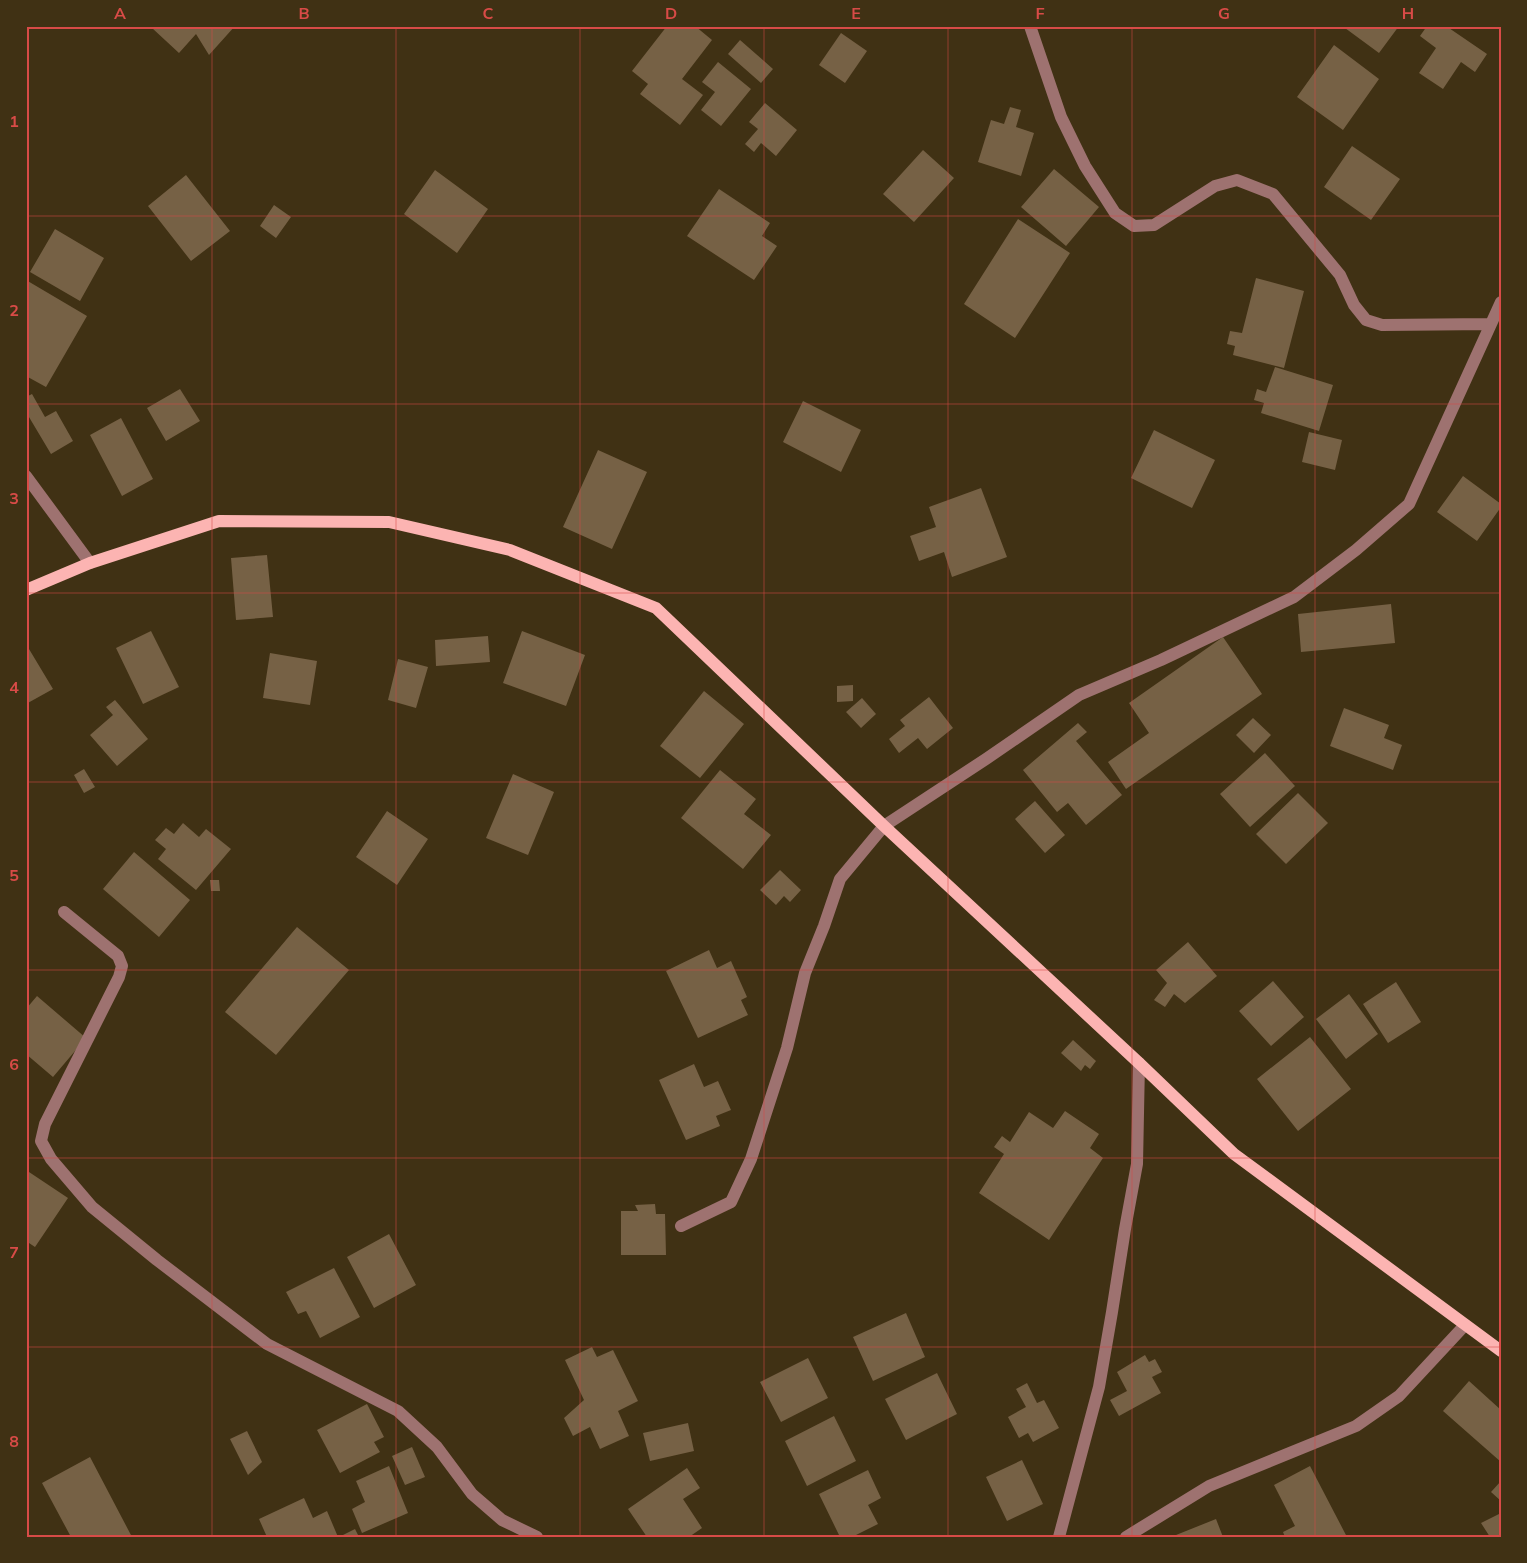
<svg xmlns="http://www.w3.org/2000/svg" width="1527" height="1563" font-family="Mulish,sans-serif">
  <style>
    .building { fill: #766145 }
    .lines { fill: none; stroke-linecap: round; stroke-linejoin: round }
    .minor { stroke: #9e7270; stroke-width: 12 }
    .major { stroke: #fcb4b2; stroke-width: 12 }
    .grid { fill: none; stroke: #d84b47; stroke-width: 1; stroke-opacity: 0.55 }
    .neatline { fill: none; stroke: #d84b47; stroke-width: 2 }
    .grid-label { font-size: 16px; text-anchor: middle; font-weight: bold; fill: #d84b47 }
  </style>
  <rect width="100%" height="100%" fill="#403114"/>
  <path class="building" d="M153,26H235L209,55L196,34L179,53L152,28Z
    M667,26H695L712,40L682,79L703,95L680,125L640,94L648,84L632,71Z
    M1346,26H1399L1379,53L1345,28Z
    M1427,26H1446L1487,54L1475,72L1461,62L1443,89L1419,73L1436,48L1420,36Z
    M841,33L867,51L845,83L819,65Z
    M740,40L773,69L761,83L728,54Z
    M1334,45L1379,79L1343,130L1297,97Z
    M718,62L751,89L721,126L701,110L715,92L702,82Z
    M765,103L797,130L776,156L761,143L754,152L745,144L758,129L749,122Z
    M1010,107L1021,110L1016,127L1034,133L1021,176L978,162L991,120L1004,124Z
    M1352,146L1400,179L1371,220L1324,187Z
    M923,150L954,178L914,222L883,194Z
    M1054,169L1099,207L1066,246L1021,207Z
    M435,170L488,209L457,253L404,214Z
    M186,175L230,231L191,261L148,206Z
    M719,189L770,223L762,236L777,246L754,280L687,236Z
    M274,205L291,217L276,238L260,226Z
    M1018,219L1070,253L1015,338L964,304Z
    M55,229L104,258L80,301L30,272Z
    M1256,278L1304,291L1284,368L1233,355L1235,346L1227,344L1230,331L1242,333Z
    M26,280L87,316L46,387L26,376Z
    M1275,367L1333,385L1319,431L1261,413L1264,403L1254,400L1257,389L1266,392Z
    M180,389L200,421L166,441L147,408Z
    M32,394L45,417L56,411L73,441L51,454L26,412V397Z
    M803,401L861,430L841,472L783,442Z
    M121,418L153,479L122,496L90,435Z
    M1154,430L1215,460L1192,508L1131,478Z
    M1309,432L1342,440L1335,470L1302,462Z
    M598,450L647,472L612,549L563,527Z
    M1463,476L1501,504V507L1477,541L1437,512Z
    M981,488L1007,557L952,577L944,552L919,561L910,536L936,527L929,507Z
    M267,555L273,617L236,620L231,558Z
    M1391,604L1395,643L1301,652L1298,614Z
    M151,631L179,687L143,704L116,648Z
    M522,631L585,655L566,706L503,683Z
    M488,636L490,662L436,666L435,640Z
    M1223,637L1262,694L1126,789L1108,762L1149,733L1129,703Z
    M26,644L53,689L26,704Z
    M270,653L317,661L310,705L263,698Z
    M398,659L428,667L416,708L388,700Z
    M853,685V701L837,702V686Z
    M704,691L744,724L700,778L660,746Z
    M929,697L953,728L927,749L918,738L899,753L889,739L905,726L900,720Z
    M862,698L876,714L861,728L846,712Z
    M115,700L148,739L117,766L90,735L113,715L106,707Z
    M1344,708L1389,725L1384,738L1402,745L1393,770L1330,746Z
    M1253,718L1271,735L1254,753L1236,735Z
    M1078,723L1087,732L1076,741L1122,795L1086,825L1068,803L1057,812L1023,770Z
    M1265,753L1295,786L1250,827L1220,794Z
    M84,769L95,787L84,793L74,775Z
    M720,770L756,799L744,814L771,835L743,869L681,818Z
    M513,774L554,792L528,855L486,838Z
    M1298,793L1328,823L1286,864L1256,834Z
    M1035,801L1065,835L1045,853L1015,819Z
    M387,811L428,839L397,885L356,857Z
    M183,823L199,837L206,829L231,849L196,890L158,859L166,849L155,840L166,828L174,834Z
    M134,852L190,900L159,937L103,889Z
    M780,870L801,890L790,902L784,896L776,905L760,890Z
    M210,880H219L220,891H211Z
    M297,927L349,970L276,1055L225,1012Z
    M1188,942L1217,976L1185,1003L1174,994L1165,1007L1154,1000L1167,983L1156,970Z
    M709,950L717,968L731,961L747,997L741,1000L748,1015L698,1038L666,971Z
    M1273,981L1304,1017L1271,1046L1239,1011Z
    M1396,982L1421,1022L1388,1043L1363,1004Z
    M1349,994L1378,1034L1346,1059L1316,1019Z
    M37,996L86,1038L53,1077L26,1054V1009Z
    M1310,1037L1351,1089L1298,1131L1257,1079Z
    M1073,1040L1096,1061L1090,1069L1085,1065L1081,1071L1061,1053Z
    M694,1064L704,1087L718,1081L731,1110L716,1116L720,1126L686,1140L659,1080Z
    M1065,1111L1099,1134L1090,1148L1103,1158L1049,1240L979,1193L1004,1154L994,1147L1002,1136L1010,1142L1029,1112L1053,1128Z
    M26,1170L68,1198L35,1247L26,1241Z
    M655,1204L656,1214H665L666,1255H621V1211H638L635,1205Z
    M389,1234L416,1285L374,1308L347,1257Z
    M334,1268L360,1317L320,1338L306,1311L298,1314L286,1292Z
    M906,1313L925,1357L873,1381L853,1337Z
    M592,1347L597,1357L613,1350L638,1401L618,1411L629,1436L600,1449L590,1427L573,1436L564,1418L584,1400L565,1360Z
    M1145,1355L1149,1362L1155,1359L1162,1372L1152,1377L1161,1393L1119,1416L1110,1400L1127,1391L1117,1372Z
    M808,1358L828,1398L781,1422L760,1382Z
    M937,1373L957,1414L906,1440L885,1399Z
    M1469,1381L1501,1410V1462L1443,1411Z
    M1027,1383L1037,1403L1044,1400L1059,1428L1033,1442L1028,1433L1019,1438L1008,1417L1026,1407L1016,1389Z
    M367,1404L384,1437L374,1442L380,1452L340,1473L317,1430Z
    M834,1416L856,1461L807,1486L785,1441Z
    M688,1423L694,1451L650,1461L643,1433Z
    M247,1431L262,1462L248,1475L230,1439Z
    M412,1447L425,1477L405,1485L392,1456Z
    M90,1457L132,1537H71L42,1483Z
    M1022,1460L1043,1504L1007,1521L986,1477Z
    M389,1466L408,1513L362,1533L352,1509L365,1502L356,1481Z
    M1310,1466L1347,1537H1285L1283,1532L1295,1526L1274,1485Z
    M687,1468L700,1488L683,1499L702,1528L689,1537H647L628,1509Z
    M868,1470L881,1498L868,1505L878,1524L852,1537H840L819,1494Z
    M1501,1481V1501L1491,1492Z
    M304,1498L313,1518L327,1511L338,1537H267L259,1519Z
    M1501,1513V1537H1490L1481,1523Z
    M1216,1519L1223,1537H1171Z
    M355,1529L359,1537H339Z"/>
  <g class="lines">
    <path class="minor" d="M1030,26L1061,117L1085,166L1115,213L1134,226L1154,225L1215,186L1237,180L1273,194L1340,275L1354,305L1366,320L1382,325L1490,324
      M26,476L90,563
      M64,912L118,956L122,966L119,977L45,1124L41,1141L51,1159L92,1207L157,1260L267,1344L398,1411L437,1447L472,1494L502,1520L537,1537
      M681,1226L731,1202L751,1159L787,1048L805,973L824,926L840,879L884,826L986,759L1079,695L1161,660L1294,597L1356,550L1409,504L1501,302
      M1059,1537L1099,1387L1112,1312L1125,1229L1137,1164L1139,1063
      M1126,1537L1209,1486L1356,1426L1399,1396L1465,1325"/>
    <path class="major" d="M26,590L90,563L219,521L389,522L510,550L656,608L884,826L1139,1063L1234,1154L1501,1351"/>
  </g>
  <path class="grid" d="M212,26V1537M396,26V1537M580,26V1537M764,26V1537M948,26V1537M1132,26V1537M1315,26V1537M26,216H1501M26,404H1501M26,593H1501M26,782H1501M26,970H1501M26,1158H1501M26,1347H1501"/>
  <rect width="1527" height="1563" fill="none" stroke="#403114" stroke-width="55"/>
  <rect x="28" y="28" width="1472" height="1508" class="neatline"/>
  <g class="grid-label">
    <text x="120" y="19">A</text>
    <text x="304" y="19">B</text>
    <text x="488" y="19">C</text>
    <text x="671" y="19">D</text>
    <text x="856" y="19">E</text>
    <text x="1040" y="19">F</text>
    <text x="1224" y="19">G</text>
    <text x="1408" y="19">H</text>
    <text x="14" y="127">1</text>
    <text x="14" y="316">2</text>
    <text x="14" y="504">3</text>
    <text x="14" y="693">4</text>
    <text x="14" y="881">5</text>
    <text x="14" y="1070">6</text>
    <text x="14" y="1258">7</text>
    <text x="14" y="1447">8</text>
  </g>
</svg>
